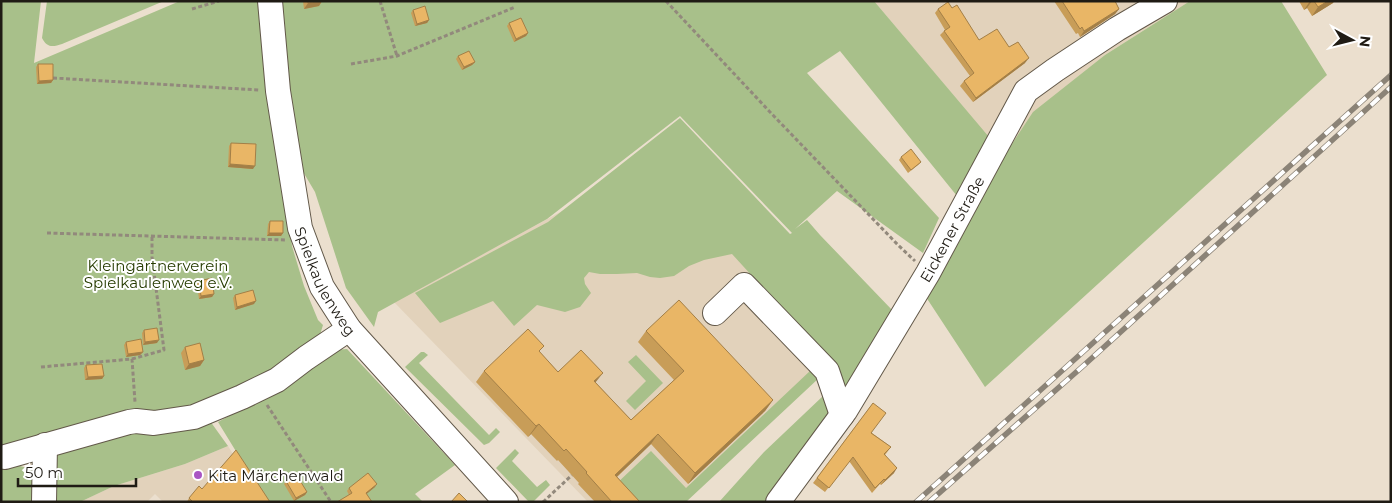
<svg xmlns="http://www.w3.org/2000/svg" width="1392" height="503" font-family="Montserrat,sans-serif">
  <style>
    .built { fill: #e2d2bb }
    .green { fill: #a8c08a }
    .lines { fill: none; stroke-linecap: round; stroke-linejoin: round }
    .minor-casing { stroke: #625849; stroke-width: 26 }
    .path { stroke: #92897c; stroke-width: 3; stroke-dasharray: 4 2.5; stroke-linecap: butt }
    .minor { stroke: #fff; stroke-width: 24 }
    .rail-casing { stroke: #8b8377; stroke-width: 5.5 }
    .rail { stroke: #fff; stroke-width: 4; stroke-dasharray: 11; stroke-linecap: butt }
    .wall { fill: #c89d58 }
    .shaded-wall { fill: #a37f47 }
    .building { fill: #e9b666; stroke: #a37f47 }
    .poi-dot { fill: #a955c3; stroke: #fff; stroke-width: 2 }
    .labels { text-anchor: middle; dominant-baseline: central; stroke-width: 4; stroke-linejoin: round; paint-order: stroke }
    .street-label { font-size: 15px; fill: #1f1b14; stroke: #fff }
    .park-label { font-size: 15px; fill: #263b00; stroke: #fff }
    .poi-label { font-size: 15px; fill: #1f1b14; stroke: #fff; text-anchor: start }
  </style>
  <rect width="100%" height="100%" fill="#ebdfce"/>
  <path class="built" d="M874,1H1190L1105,55L1004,156Z
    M664,156L833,359L685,502H588L394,302Z
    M228,446L262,502H163L155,494L147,502H80L114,486L185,464Z"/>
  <path class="green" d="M1,1H41L34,63L180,1H258L282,164L292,246L304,286L318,320L323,325L319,338L306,352L221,397L14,464L36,471L37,502H1Z
    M47,1H164L62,44C53,47 47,48 42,38Z
    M278,1H874L989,137L957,196L840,51L807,73L939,218L923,253L837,191L795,229L807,220L820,235L894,312L844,389L829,360L732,254L704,260L689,266L674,276L660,278L650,277L637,273L617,274H600L589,272L584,278L585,284L591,293L580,307L565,312L537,305L514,326L493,301L440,323L415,293L548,222L680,118L790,234L792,233L680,116L547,219L378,312L374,327L346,288L315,192L299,165Z
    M1190,1H1281L1327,75L985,387L924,294L1004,156L1033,112L1105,55Z
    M347,349L455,465L415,494L423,502H267L218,422L297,379L335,350Z
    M421,352H424L428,355L419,363L489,435L496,428L500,432L489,443L484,445L405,367Z
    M636,355L663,383L635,410L626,401L646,381L628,362Z
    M811,370L819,378L686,502H629L614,486L651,451L686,488Z
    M823,396L830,413L769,502H719L764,452Z
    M210,421L228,446L185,464L114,486L80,502H46L48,453L130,429Z
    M515,449L519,453L512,461L537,487L546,480L550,485L533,502H529L496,468Z"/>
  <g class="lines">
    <g class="minor-casing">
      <g id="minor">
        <path id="s1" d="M270,1L278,91L300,228L322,287L349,329L506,502"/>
        <path d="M715,313L744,285L827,371L842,415"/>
        <path d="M5,457L129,422L136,421L154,423L194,417L242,397L277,380L306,358L349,329"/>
        <path d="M44,502L45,445"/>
        <path id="s2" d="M778,502L845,411L928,273L1026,91L1055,70L1117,29L1165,1"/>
      </g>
    </g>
    <path class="path" d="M380,1L397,56
      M666,1L769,111L898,245L915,261
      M192,9L219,1
      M351,64L397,56L515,7
      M53,78L260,90
      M47,233L286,240
      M132,359L164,350L152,257V237
      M41,367L132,359L135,402
      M267,405L331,502
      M543,502L572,475"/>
    <use href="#minor" class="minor"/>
    <g class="rail-casing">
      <path id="rail" d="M916,502L1391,75
        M929,502L1082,367L1391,87"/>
    </g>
    <use href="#rail" class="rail"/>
  </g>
  <path class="wall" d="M303,1H322L319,6L304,9Z
    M1054,1H1115L1119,9L1115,14L1080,37L1078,33L1076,34Z
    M1299,1H1334L1333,3L1312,16L1307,8L1304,10Z
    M952,8L979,40L1009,47L1025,63L973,102L960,86L964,81L970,76L940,35L945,30L935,13L938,9Z
    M413,10L429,20L427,23L415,26L411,13Z
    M509,23L528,33L526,36L514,42L507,26Z
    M458,56L475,62L472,65L462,70L456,59Z
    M38,64L53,80L51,83L37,84L36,67Z
    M231,143L253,169L228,167L229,146Z
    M901,157L921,162L918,165L908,173L899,160Z
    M270,221L283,233L281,236H267L268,224Z
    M199,281L214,294L212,297L199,299L197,284Z
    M235,295L254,304L235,310L233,298Z
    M144,330L157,343L143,345L142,333Z
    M646,331L773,400L765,411L688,484L651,444L617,477L640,502H595L578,484L579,483L558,460L557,461L531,434L528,437L476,382L484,371L540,353L558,372L596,383L631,420L674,380L638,342Z
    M126,342L143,352L140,355L126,357L124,345Z
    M185,347L204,360L200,366L185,370L181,353Z
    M86,365L104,376L102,379L85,380L84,368Z
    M873,403L872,433L891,447L885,455L894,473L881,485L880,484L872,493L849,461L825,492L813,483Z
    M286,481L307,492L305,495L294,501L284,484Z
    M375,487L366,494L349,495L347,491L349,488Z
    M202,489L270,502H187L189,498Z"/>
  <path class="shaded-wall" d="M319,1H322L319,6L304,9L308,3Z
    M1310,1H1312L1307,8L1304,10Z
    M1328,1H1334L1333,3L1312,16L1318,7Z
    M1119,9L1115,14L1080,37L1084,31Z
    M429,20L427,23L415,26L417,24Z
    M528,33L526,36L514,42L516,39Z
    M1029,58L1025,63L973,102L976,98Z
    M475,62L472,65L462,70L464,67Z
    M53,80L51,83L37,84L39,81Z
    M230,164L255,166L253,169L228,167Z
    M269,233H283L281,236H267Z
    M214,294L212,297L199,299L201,296Z
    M256,301L254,304L235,310L237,307Z
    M159,340L157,343L143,345L145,342Z
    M143,352L140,355L126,357L128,354Z
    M204,360L200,366L185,370L189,364Z
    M603,373L595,383L594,381Z
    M104,376L102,379L85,380L88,377Z
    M773,400L765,411L688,484L695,473Z
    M539,424L531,434L528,437L536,426Z
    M658,434L651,444L607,486L615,475Z
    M897,468L894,473L881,485L885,480Z
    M377,484L375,487L364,496L366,493Z
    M307,492L305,495L294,501L296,498Z"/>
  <path class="building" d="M308,1H319L308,3Z
    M1062,1H1115L1119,9L1084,31L1082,27L1080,29Z
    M1314,1H1328L1318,7Z
    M948,2L952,8L957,5L979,40L997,29L1009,47L1018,42L1029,58L976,98L964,81L974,73L944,31L950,27L938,9Z
    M425,6L429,20L417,24L413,10Z
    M521,18L528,33L516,39L509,23Z
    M469,51L475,62L464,67L458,56Z
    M38,64H53V80L39,81Z
    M231,143L256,144L255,166L230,164Z
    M911,149L921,162L911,170L901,157Z
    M270,221H283V233H269Z
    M212,278L214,294L201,296L199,281Z
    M253,290L256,301L237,307L235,295Z
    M679,300L773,400L695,473L658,434L615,475L640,502H612L586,473L587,472L566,449L564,451L539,424L536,426L484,371L528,329L544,346L539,351L558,372L581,350L603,373L594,381L631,420L684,371L646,331Z
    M157,328L159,340L145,342L144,330Z
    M141,339L143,352L128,354L126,342Z
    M200,343L204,360L189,364L185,347Z
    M102,364L104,376L88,377L86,365Z
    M873,403L886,413L871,433L891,447L884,454L897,468L885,480L884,479L875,488L853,457L829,488L817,478Z
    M236,450L270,502H193L189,498L199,486L202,489Z
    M368,473L377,484L366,493L372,502H337L352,493L349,488Z
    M296,474L307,492L296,498L286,481Z
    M459,493L468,502H451Z"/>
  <circle class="poi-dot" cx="198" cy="475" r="5"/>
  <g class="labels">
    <g class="street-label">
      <text stroke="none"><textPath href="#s2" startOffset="324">Eickener Straße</textPath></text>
      <text stroke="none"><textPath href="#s1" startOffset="288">Spielkaulenweg</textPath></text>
    </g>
    <g class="park-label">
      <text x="158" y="265">Kleingärtnerverein<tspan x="158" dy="17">Spielkaulenweg e.V.</tspan></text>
    </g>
    <g class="poi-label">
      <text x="208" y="475">Kita Märchenwald</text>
    </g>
  </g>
  <rect width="1392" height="503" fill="none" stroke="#1f1b14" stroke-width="5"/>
  <g transform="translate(1352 40) rotate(97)" stroke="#ffffff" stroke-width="4" paint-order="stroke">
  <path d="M0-4L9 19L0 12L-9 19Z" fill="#1f1b14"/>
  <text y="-8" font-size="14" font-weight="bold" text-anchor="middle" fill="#1f1b14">N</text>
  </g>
  <path d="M18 478v8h118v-8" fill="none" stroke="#1f1b14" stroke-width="2.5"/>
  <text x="25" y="478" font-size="15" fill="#1f1b14" stroke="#ffffff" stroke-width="4" paint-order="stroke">50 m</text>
</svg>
